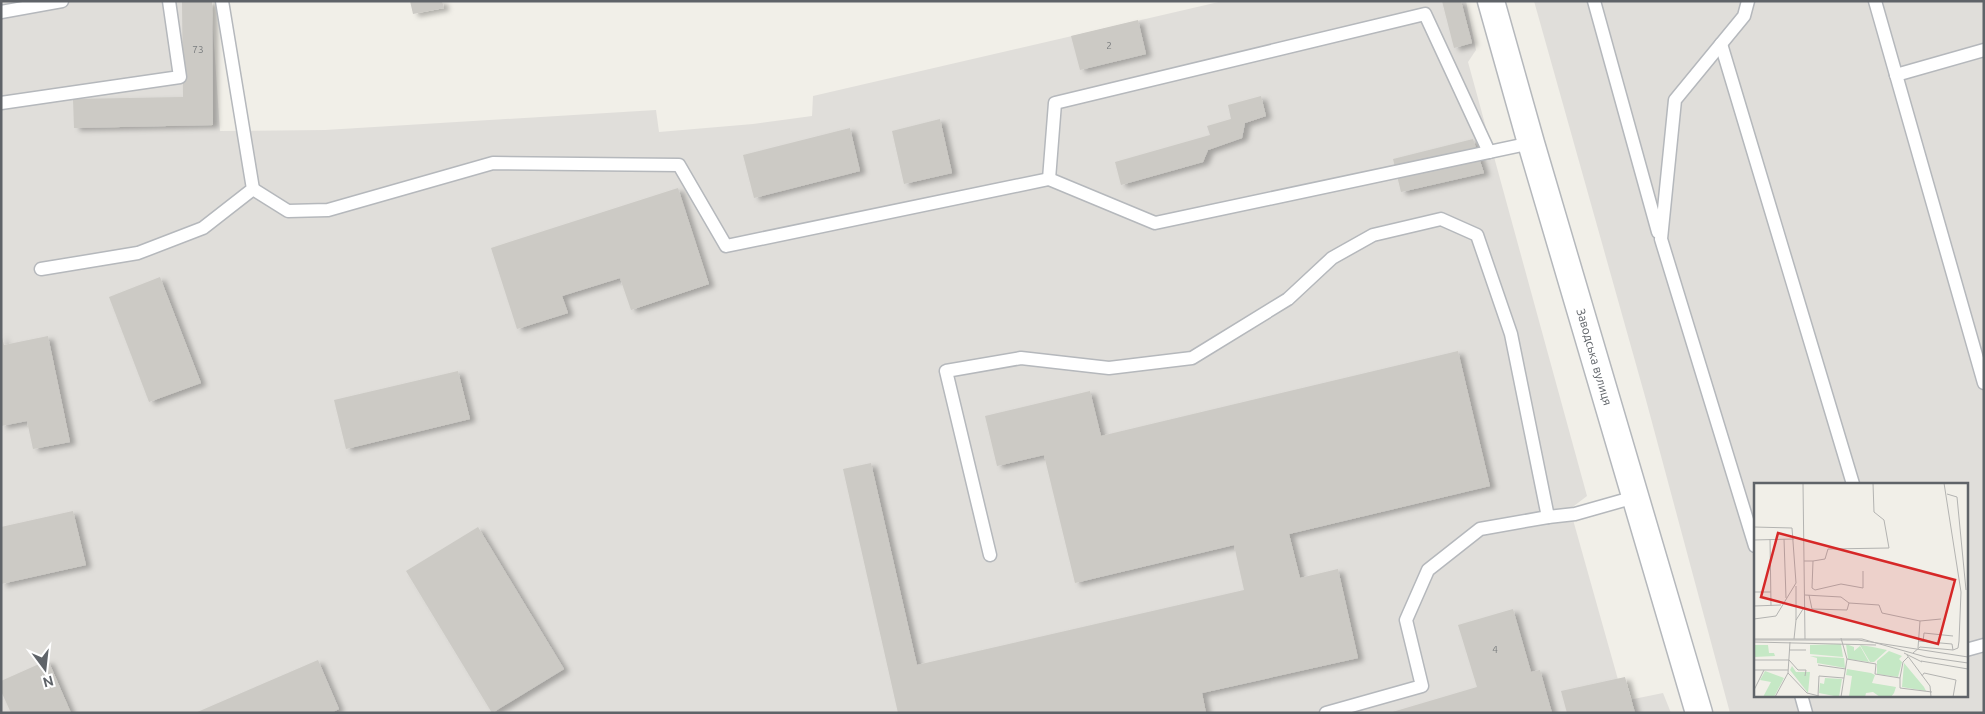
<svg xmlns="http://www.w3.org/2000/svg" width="1985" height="714" viewBox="0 0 1985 714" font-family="Ubuntu,sans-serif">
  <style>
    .industrial { fill: #e0deda; fill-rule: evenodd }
    .building { fill: #cccac5; filter: url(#shadow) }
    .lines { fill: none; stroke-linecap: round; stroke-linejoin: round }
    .service-casing { stroke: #b5b8bc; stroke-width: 15 }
    .minor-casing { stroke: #b5b8bc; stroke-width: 29 }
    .service { stroke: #fff; stroke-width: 12 }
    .minor { stroke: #fff; stroke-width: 26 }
    .labels { text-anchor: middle; stroke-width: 4.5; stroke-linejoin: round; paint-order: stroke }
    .number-label { font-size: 10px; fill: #7a7d7f }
    .street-label { font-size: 12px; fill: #5f6368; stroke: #fff }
    .inset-road { fill: none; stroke: #b3b3b1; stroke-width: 1 }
    .view { fill: #d62828; fill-opacity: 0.15; stroke: #d62828; stroke-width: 2.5 }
    .inset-edge { fill: none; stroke: #5f6368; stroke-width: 2.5 }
  </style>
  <defs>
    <filter id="shadow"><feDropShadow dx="5.5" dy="3" stdDeviation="2.5" flood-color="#0004"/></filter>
  </defs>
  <rect width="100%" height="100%" fill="#f1efe8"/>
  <g class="industrial">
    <path d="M1 1H211L220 131 325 130 656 110 659 132 753 124 812 116 813 96 1223 1H1466L1476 50 1468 62 1587 496 1570 509 1624 701 1663 693 1671 713H1Z"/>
    <path d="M1534 1H1984V713H1730L1646 400ZM1755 484H1966V695H1755Z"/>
  </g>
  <g class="building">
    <path d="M182 1H212L213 125 74 128 73 99 183 97Z"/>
    <path d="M410 1H442L444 8 413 14Z"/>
    <path d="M1442 1H1461L1472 43 1454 48Z"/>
    <path d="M1138 20 1146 54 1080 70 1071 36Z"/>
    <path d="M1261 96 1266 116 1245 123 1242 138 1208 150 1203 162 1121 185 1115 162 1210 135 1207 126 1231 119 1228 105Z"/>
    <path d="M940 119 952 173 904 184 892 131Z"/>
    <path d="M850 128 860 171 754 198 743 155Z"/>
    <path d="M1473 139 1484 173 1401 192 1393 159Z"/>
    <path d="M678 188 709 284 631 310 620 278 562 296 568 313 517 329 491 248Z"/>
    <path d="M160 277 201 383 149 402 109 297Z"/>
    <path d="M1 333 4 345 48 336 70 442 33 449 27 421 1 426Z"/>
    <path d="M1458 351 1490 486 1289 534 1300 578 1338 569 1358 658 1202 693 1206 713H898L843 469 871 463 917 665 1244 590 1234 545 1075 583 1044 455 997 466 985 416 1090 391 1101 436Z"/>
    <path d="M458 371 470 419 346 449 334 400Z"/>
    <path d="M73 511 86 565 1 584V527Z"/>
    <path d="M478 527 564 669 492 713 406 571Z"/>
    <path d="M1513 609 1531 672 1540 670 1552 713H1389L1477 687 1458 625Z"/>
    <path d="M48 660 71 713H11L1 691V681Z"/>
    <path d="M318 660 339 709 331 713H195Z"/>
    <path d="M1625 677 1635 713H1567L1561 691Z"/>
  </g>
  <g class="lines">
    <g class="service-casing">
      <g id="service">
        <path d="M1594 1 1658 232"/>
        <path d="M1748 1 1744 16 1675 100 1661 239 1755 546"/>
        <path d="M1875 1 1984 383"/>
        <path d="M1 12 62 1"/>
        <path d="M1721 44 1853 484"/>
        <path d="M1896 75 1984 50"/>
        <path d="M1 103 180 77 169 1"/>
        <path d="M1049 179 1055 103 1425 14 1489 152"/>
        <path d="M253 189 288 211 328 210 493 163 679 165 726 246 1049 179 1155 223 1531 143"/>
        <path d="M41 269 138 253 203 228 253 189 222 1"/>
        <path d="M990 555 946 371 1021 358 1109 368 1192 358 1288 299 1332 258 1373 235 1441 219 1477 235 1511 334 1548 517 1575 514 1635 497"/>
        <path d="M1966 650 1984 645"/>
        <path d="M1801 695 1806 713"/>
        <path d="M1326 713 1422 686 1406 620 1428 570 1480 529 1548 517"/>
      </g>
    </g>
    <g class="minor-casing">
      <path id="minor" d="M1491 1 1531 143 1699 713"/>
    </g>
    <use href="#service" class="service"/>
    <use href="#minor" class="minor"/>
  </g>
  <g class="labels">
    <g class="number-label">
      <text x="1109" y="49">2</text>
      <text x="198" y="53">73</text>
      <text x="1495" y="653">4</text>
    </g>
    <g class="street-label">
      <text transform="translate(1594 357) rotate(74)" y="4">Заводська вулиця</text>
    </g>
  </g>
  <g transform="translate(1754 483)">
    <rect width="214" height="214" fill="#f1efe8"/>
    <path d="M87 161 89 174 56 171V162ZM92 161 100 164V168L106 163 115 179 94 176ZM0 162H14L15 170H20L21 173 0 174ZM106 162 119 164 133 167 120 179H116ZM135 168 148 173 145 176 148 179 144 194 123 191V178ZM56 173 90 175 91 185 63 180V175ZM150 180 170 204 172 208 148 204ZM38 183 42 189H56L54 210 36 187ZM93 186 117 190 121 192 118 200 142 204 140 210 137 214H126L119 209 112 210 111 214H95L98 193 92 192ZM11 188 30 195 20 214H9L17 199 6 197ZM71 195 88 196 85 214 65 210 66 200 70 201Z" fill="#c5e8c5"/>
    <path class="inset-road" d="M49 0 51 156M193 11 203 14 212 107M0 44 38 45 42 100 22 133 0 136M16 56 17 123M30 56 32 115M0 57 40 56M50 78H59L58 105 61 107 87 101 109 105V88M59 78 71 76 74 66 135 65 130 37 120 29 119 0M42 103V137M0 109H17M51 112 87 114 95 120 125 122 128 130 166 138M55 112 58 126 93 127 95 120M0 123 27 122M87 155 93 176 87 214M0 156H108L172 174 214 180M40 156 42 137 51 123M0 157H104L214 174M164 158 198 161 199 167M0 159 122 162M169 159 170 150 199 153M164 165 166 138 187 136M35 167H52M150 170 168 179M159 170 166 164 199 167 204 165 205 158 207 109 190 0M153 172 176 203 177 214M93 176 122 181 121 191 146 195V205L178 209M0 177H35M35 177 44 187H52L51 193M167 178 214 186M64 182 92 186M0 187H34M34 190 53 210 65 213M168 193 170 190 202 197 199 214M146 195 149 179 154 174M0 207 10 187M64 213 65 193 90 195M21 214 34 190 36 159"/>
    <path class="view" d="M24 50 201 97 184 161 7 114Z"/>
    <rect width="214" height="214" class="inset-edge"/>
  </g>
  <rect width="1985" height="714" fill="none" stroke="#5f6368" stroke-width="5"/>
  <g transform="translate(45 669) rotate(165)" stroke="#ffffff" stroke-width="4" paint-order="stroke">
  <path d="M0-4L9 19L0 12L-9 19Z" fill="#5f6368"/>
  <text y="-8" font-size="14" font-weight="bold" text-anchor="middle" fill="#5f6368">N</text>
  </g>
</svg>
